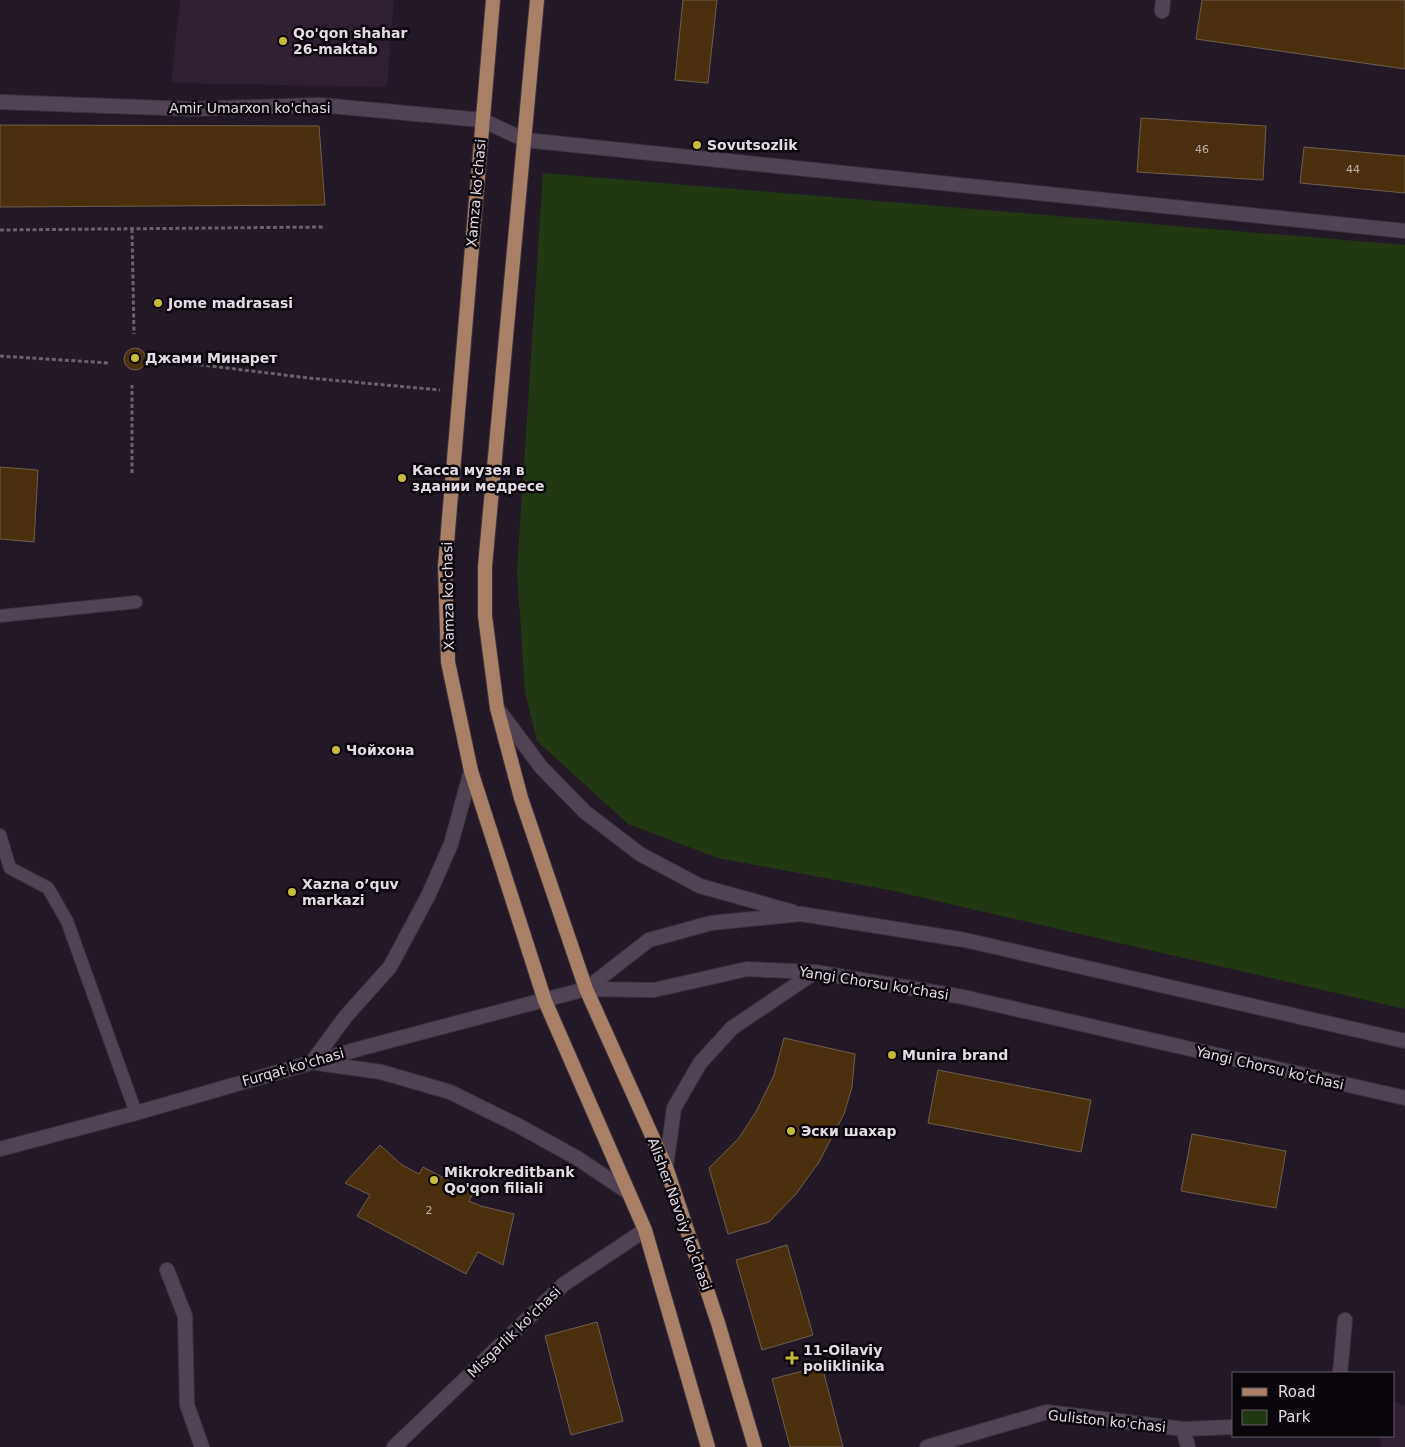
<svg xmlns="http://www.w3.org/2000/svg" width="1405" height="1447" viewBox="0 0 1405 1447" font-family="'DejaVu Sans',sans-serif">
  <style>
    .built { fill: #2f1f33 }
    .green { fill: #213812 }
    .building { fill: #4a300c; stroke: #6d5f4f }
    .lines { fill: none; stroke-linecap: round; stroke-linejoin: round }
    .service-casing { stroke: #3b333e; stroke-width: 14 }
    .minor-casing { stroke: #3b333e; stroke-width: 16 }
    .secondary-casing { stroke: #3b333e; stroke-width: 16 }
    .primary-casing { stroke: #3b333e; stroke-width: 16 }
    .path { stroke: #6a616d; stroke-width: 3; stroke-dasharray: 4 2.5; stroke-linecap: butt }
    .service { stroke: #504454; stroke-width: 12 }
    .minor { stroke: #504454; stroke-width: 14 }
    .secondary { stroke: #504454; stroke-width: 14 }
    .primary { stroke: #a98066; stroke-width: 14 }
    .poi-dot { fill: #c9bb3a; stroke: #09050b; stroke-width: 2 }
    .labels { text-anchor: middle; stroke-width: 5; stroke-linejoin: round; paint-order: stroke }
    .number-label { font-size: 11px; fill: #bcb0ae }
    .poi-label { font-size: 14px; font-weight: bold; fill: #e2dbe4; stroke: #09050b; text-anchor: start }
    .street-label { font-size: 14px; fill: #e2dbe4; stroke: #09050b }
  </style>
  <rect width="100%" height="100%" fill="#231826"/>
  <g class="built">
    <path d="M180 0H394L387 87 171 83Z"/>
    <path d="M1394 1402 1405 1405V1447H1380L1382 1436H1394Z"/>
  </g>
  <path class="green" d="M543 173 1405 245V1009L894 891 718 858 628 824 537 741 525 692 517 571Z"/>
  <g class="building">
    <path d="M683 0H717L708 83 675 80Z"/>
    <path d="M1202 0H1405V69L1196 39Z"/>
    <path d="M1141 118 1266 126 1263 180 1137 172Z"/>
    <path d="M0 125 319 126 325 205 0 207Z"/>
    <path d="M1304 147 1405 156V193L1300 183Z"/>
    <circle cx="135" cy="359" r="11"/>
    <path d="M0 467 38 470 34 542 0 539Z"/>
    <path d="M784 1038 855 1054 852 1087 844 1114 819 1162 796 1194 769 1222 728 1234 709 1168 739 1138 757 1110 774 1075Z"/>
    <path d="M938 1070 1091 1100 1081 1152 928 1123Z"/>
    <path d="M1192 1134 1286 1151 1276 1208 1181 1191Z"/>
    <path d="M380 1145 402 1165 419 1174 423 1167 473 1193 469 1201 481 1206 514 1214 503 1265 478 1252 466 1274 357 1216 370 1195 345 1183Z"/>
    <path d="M787 1245 813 1335 762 1350 736 1260Z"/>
    <path d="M597 1322 623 1421 571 1435 545 1336Z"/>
    <path d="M822 1366 843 1447H790L772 1379Z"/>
  </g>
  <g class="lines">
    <g class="service-casing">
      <g id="service">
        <path d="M0 616 136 602"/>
        <path d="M0 835 10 868 48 888 67 921 136 1113"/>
      </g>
    </g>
    <g class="minor-casing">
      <g id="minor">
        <path d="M1162 11 1163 0"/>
        <path d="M0 102 192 109 320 105 482 120 525 140 1405 231"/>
        <path d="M167 1270 185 1316 187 1405 202 1447"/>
        <path d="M1340 1373 1345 1320"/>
        <path d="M1183 1429 1234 1427"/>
        <path d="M394 1447 564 1284 645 1230"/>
        <path d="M927 1447 1047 1412 1183 1429 1188 1447"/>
      </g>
    </g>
    <g class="secondary-casing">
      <g id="secondary">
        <path d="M497 708 541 767 585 812 640 854 700 886 793 912"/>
        <path d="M586 989 649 940 711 923 801 914 965 940 1405 1041"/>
        <path d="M312 1062 346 1016 390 967 429 894 451 844 471 771"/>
        <path d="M317 1063 381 1072 450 1092 519 1126 577 1158 628 1192"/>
        <path d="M0 1149 136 1113 362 1048 586 989 654 990 747 969 815 972 963 997 1405 1098"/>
        <path d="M666 1167 674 1108 700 1063 732 1028 815 972"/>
      </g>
    </g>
    <g class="primary-casing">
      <g id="primary">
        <path d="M493 0 445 566 448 662 471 771 545 1001 645 1230 708 1447"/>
        <path d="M537 0 485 566V616L497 708 521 798 586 989 666 1167 718 1323 755 1447"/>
      </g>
    </g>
    <g class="path">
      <path d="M132 229 134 334"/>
      <path d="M0 230 323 227"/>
      <path d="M0 356 109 363"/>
      <path d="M161 360 309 378 440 390"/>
      <path d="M132 473V385"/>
    </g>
    <use href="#service" class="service"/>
    <use href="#minor" class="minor"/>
    <use href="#secondary" class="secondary"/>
    <use href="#primary" class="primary"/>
  </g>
  <g class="poi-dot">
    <circle cx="283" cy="41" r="5"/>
    <circle cx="697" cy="145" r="5"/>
    <circle cx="158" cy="303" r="5"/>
    <circle cx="135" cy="358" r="5"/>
    <circle cx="402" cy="478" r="5"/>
    <circle cx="336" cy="750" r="5"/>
    <circle cx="292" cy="892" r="5"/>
    <circle cx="892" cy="1055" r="5"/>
    <circle cx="791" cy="1131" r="5"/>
    <circle cx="434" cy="1180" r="5"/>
    <path d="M789.5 1350.5h5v5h5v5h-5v5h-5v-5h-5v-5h5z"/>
  </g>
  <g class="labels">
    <g class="number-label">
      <text x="1202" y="153">46</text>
      <text x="1353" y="173">44</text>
      <text x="429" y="1214">2</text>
    </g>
    <g class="poi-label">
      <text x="293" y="38">Qo'qon shahar<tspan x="293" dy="16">26-maktab</tspan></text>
      <text x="707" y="150">Sovutsozlik</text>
      <text x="168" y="308">Jome madrasasi</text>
      <text x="145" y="363">Джами Минарет</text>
      <text x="412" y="475">Касса музея в<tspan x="412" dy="16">здании медресе</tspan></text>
      <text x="346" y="755">Чойхона</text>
      <text x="302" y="889">Xazna o’quv<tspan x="302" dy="16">markazi</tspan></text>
      <text x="902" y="1060">Munira brand</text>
      <text x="801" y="1136">Эски шахар</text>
      <text x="444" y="1177">Mikrokreditbank<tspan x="444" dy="16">Qo'qon filiali</tspan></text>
      <text x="803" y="1355">11-Oilaviy<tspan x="803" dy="16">poliklinika</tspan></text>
    </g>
    <g class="street-label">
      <text x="250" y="113">Amir Umarxon ko'chasi</text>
      <text transform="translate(476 193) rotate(-85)" y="5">Xamza ko'chasi</text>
      <text transform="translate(448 596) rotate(-91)" y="5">Xamza ko'chasi</text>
      <text transform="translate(874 983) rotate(9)" y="5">Yangi Chorsu ko'chasi</text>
      <text transform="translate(293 1067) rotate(-16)" y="5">Furqat ko'chasi</text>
      <text transform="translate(1270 1068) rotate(13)" y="5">Yangi Chorsu ko'chasi</text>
      <text transform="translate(680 1214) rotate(70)" y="5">Alisher Navoiy ko'chasi</text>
      <text transform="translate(514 1332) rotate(-44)" y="5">Misgarlik ko'chasi</text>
      <text transform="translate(1107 1421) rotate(6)" y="5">Guliston ko'chasi</text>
    </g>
  </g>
  <rect x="1232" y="1372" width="162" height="65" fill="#09050b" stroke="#605b62"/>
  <rect x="1242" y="1388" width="25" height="8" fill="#a98066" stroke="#605b62"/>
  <text x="1278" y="1397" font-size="15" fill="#e2dbe4">Road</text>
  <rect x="1242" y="1410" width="25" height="15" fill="#213812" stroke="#605b62"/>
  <text x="1278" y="1422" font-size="15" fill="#e2dbe4">Park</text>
</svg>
